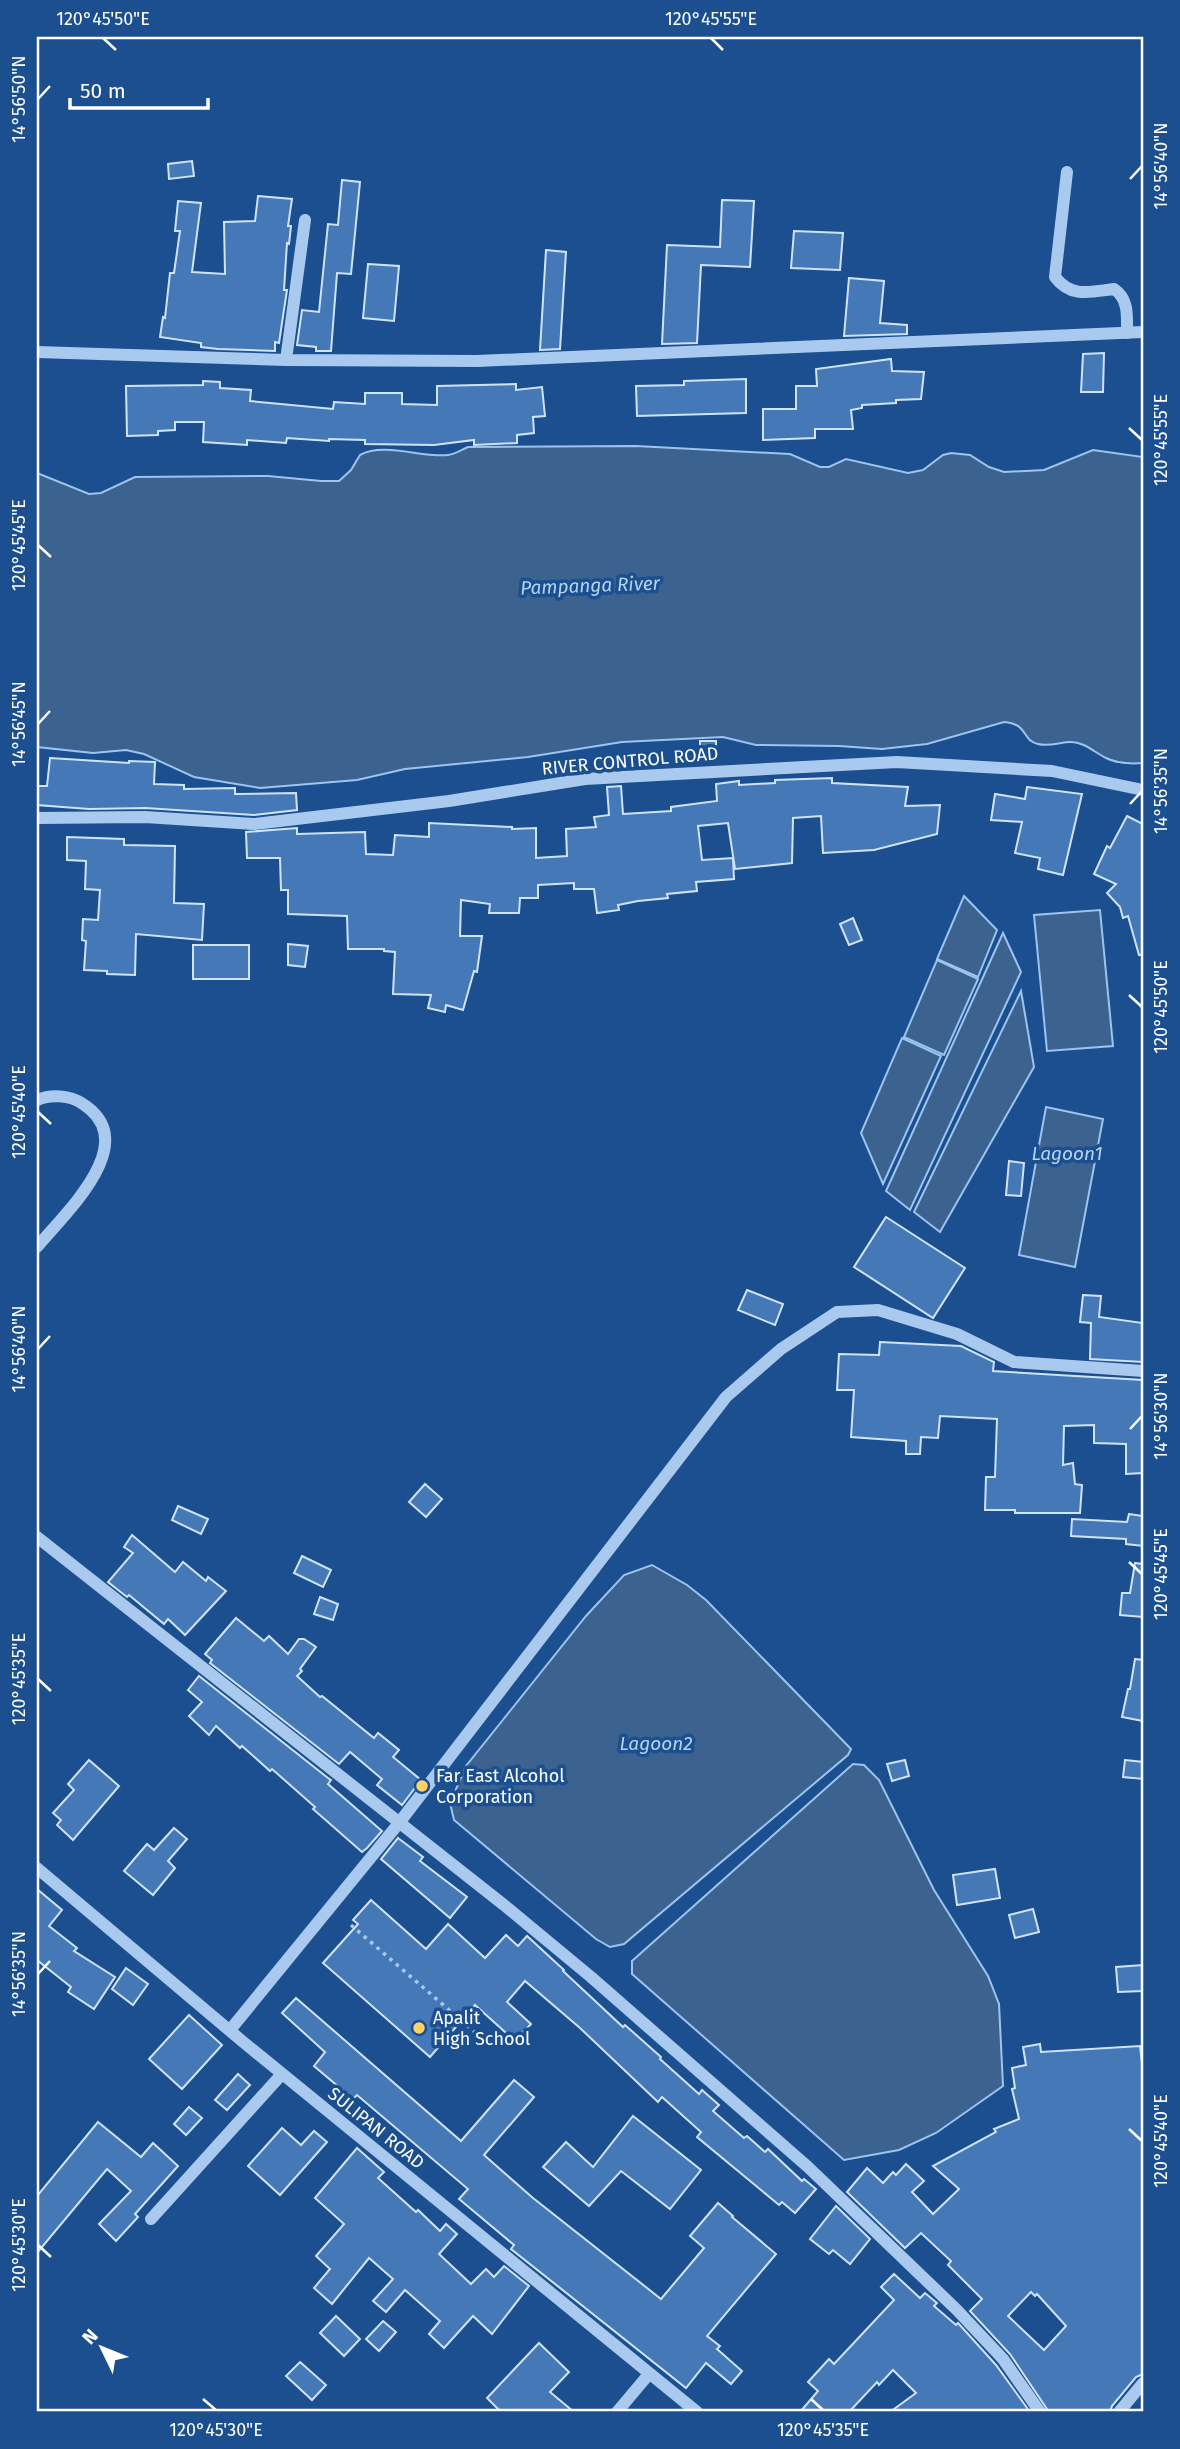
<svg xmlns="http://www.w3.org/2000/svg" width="1180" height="2449" viewBox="0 0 1180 2449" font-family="'Fira Sans',sans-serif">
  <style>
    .water { fill: #3c6290; stroke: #9cc4f0; stroke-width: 2 }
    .building { fill: #4478b7; stroke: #cfe3fa; stroke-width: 2; fill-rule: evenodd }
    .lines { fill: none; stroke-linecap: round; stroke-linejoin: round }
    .path { stroke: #a9c9ee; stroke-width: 3.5; stroke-dasharray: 3.5 5; stroke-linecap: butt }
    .minor { stroke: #a9c9ee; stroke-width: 12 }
    .ticks { fill: none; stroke: #fff; stroke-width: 2.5 }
    .poi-dot { fill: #ffd166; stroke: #1b4f8f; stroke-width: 2.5 }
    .labels { text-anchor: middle; stroke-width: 7; stroke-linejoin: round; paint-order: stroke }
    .street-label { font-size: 18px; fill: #fff; stroke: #1b4f8f }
    .poi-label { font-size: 18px; fill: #fff; stroke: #1b4f8f; text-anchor: start }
    .water-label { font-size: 19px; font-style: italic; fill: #b5d3f5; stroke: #1b4f8f }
    .neatline { fill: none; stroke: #fff; stroke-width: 2.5 }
    .ticks-label { font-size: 18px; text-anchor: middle; fill: #fff }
  </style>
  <rect width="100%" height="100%" fill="#1b4f8f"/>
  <g class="water">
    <path d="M636 446 790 454 820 467H829L846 459 908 473 923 470 943 455 951 453 970 455 989 467 1004 472 1044 470 1093 450 1143 457V763C1131 764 1116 763 1106 758 1094 752 1084 742 1071 742 1060 742 1050 747 1038 744 1021 740 1029 724 1004 722L927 744 882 749 839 746 756 745 723 737 622 742 528 757 405 769 357 780 260 788 194 777 144 754 126 750 93 753 37 747V473L89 494 101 493 135 477 268 476 321 481H339L351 470 360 455C384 442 422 458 448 455 456 454 461 450 468 447Z"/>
    <path d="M964 896 997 930 978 977 937 959Z"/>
    <path d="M1100 910 1113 1046 1047 1051 1034 915Z"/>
    <path d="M1003 933 1021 972 910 1210 886 1191Z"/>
    <path d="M937 960 978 979 944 1055 904 1037Z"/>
    <path d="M1021 991 1034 1067 940 1232 914 1212Z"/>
    <path d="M902 1038 941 1056 883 1184 861 1133Z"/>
    <path d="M1046 1107 1103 1119 1075 1267 1019 1255Z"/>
    <path d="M652 1565 687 1585 706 1600 851 1749 848 1755 624 1944 610 1947 596 1939 454 1820 450 1803 466 1766 586 1616 624 1575Z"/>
    <path d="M853 1764 864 1765 879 1780 934 1890 988 1976 999 2004 1003 2086 936 2133 899 2150 844 2160 632 1974V1961Z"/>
  </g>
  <g class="building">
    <path d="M192 161 194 176 169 179 168 164Z"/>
    <path d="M342 180 360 182 351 274 337 273 331 351H316V347L297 345 302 310 319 312 328 224 338 225Z"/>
    <path d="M258 196 292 199 288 226H291L289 244 287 243 284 290H287L279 343 275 342V351L218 349 201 347V343L160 337 163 317 165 318 170 273H174L180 231H175L178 201 201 203 192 272 225 274 224 222 255 221Z"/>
    <path d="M722 200 754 201 750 267 701 265 697 343 662 344 667 245 720 247Z"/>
    <path d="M794 231 843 233 840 270 791 268Z"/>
    <path d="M546 250 566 252 560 349 540 350Z"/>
    <path d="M368 264 399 266 394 321 363 318Z"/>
    <path d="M849 278 884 281 880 323 907 325V334L844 336Z"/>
    <path d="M1104 353 1103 392H1081L1083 354Z"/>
    <path d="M891 359 892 371 924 372 921 399 896 400V403L862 405V408L851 410 853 429H815V438L763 440V409H796V386H817L816 369Z"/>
    <path d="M746 379V413L637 416 636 386 684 385V381Z"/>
    <path d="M203 381 220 382V388L251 390 250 401 333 409 334 402 365 404V393H402V404L437 405V386L516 384V390L542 387 545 416 533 417 534 433 517 435V443L474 445V440L434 445 365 444V440L329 439V441L287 438 286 443 247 440V445L203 442 204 422H175V430L158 431V435L127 436 126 386 203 385Z"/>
    <rect x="700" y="741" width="16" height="15"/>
    <path d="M50 758 129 763V761L155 762 154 784 184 785V789L235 788V794L296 793 297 810 254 815 145 808 89 809 37 805V786H47Z"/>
    <path d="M832 778V783L908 787 905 806 940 805 937 834 874 850 823 853 821 816 793 818 792 863 735 869 728 823 698 826 702 860 733 858 734 879 696 882 697 891 667 894 668 898 638 901 618 905 619 910 597 913 594 889H574V883L538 885V898H520L519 913H489L490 904 461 900 460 936H482L477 972 474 971 463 1010 446 1005 445 1012 428 1008 431 995 393 994 395 952 384 951V949H348L347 916 288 914V890H281L280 858H247L246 832 297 828V834L365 832 366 854 393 855 395 835 429 837V823L512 827V829L536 828V858L567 856 566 829 596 827 594 817 609 815 607 787 621 786 623 814 671 811V807L717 801 716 784 739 781V785L775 783V780Z"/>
    <path d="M1027 787 1082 794 1063 875 1038 869 1040 858 1015 853 1022 822 991 820 995 794 1025 799Z"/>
    <path d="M1127 816 1143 824V955H1139L1128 916 1123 918 1120 907 1107 893 1116 884 1094 874 1107 846 1110 848Z"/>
    <path d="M67 837 124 839V845L175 846 174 903 204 904 202 940 136 934 135 975 107 974V971L84 970 86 941 82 940 83 919 98 920 100 890 85 889 86 861 67 860Z"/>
    <path d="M853 918 862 940 849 945 840 924Z"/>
    <path d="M288 944 308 946 305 967 288 965Z"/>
    <rect x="193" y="945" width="56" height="34"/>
    <path d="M1009 1161 1024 1163 1021 1196 1006 1195Z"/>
    <path d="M886 1217 965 1268 933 1318 854 1267Z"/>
    <path d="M747 1290 783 1304 775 1325 738 1310Z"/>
    <path d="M1083 1295 1101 1296 1099 1317 1143 1323V1362L1090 1359 1091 1323 1080 1322Z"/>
    <path d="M880 1342 961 1346 994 1362 993 1371 1143 1380V1473L1126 1474V1444L1094 1443V1425L1064 1426 1063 1465 1073 1463 1075 1484 1082 1485 1080 1513H1015V1510H985L986 1477H995L997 1419 940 1416 938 1438 921 1437 920 1454H906V1441L851 1437 854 1390H837L839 1354 879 1355Z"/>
    <path d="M425 1484 442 1499 426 1517 409 1502Z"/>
    <path d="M178 1506 208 1519 201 1534 172 1520Z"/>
    <path d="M1129 1514 1143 1516V1546L1126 1544V1539L1071 1536 1072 1519 1127 1522Z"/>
    <path d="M132 1535 175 1572 183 1562 206 1581 208 1577 226 1591 185 1635 168 1619 164 1624 129 1595 127 1597 108 1582 133 1553 124 1547Z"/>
    <path d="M302 1556 331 1570 323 1587 294 1573Z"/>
    <path d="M1135 1563 1143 1564V1617L1120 1615 1122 1593H1130Z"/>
    <path d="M320 1597 338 1604 333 1620 314 1614Z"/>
    <path d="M236 1618 264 1641 269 1636 288 1654 299 1639H304L316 1647 300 1669 302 1671 297 1676 320 1697 322 1696 374 1738 378 1733 399 1750 393 1757 421 1780 402 1805 377 1785 382 1779 350 1752 339 1764 210 1663 212 1660 205 1654Z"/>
    <path d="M1135 1659 1143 1660V1721L1122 1717 1128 1689H1130Z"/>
    <path d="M199 1676 328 1778 331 1780 328 1784 382 1831 367 1848 362 1852 313 1809 315 1807 272 1769 270 1771 242 1746 240 1748 216 1726 209 1735 189 1716 202 1702 188 1690Z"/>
    <path d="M89 1760 119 1786 73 1840 57 1825 61 1820 53 1813 74 1790 68 1784Z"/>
    <path d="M905 1760 909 1776 892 1781 887 1764Z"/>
    <path d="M1125 1760 1143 1762V1779L1123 1777Z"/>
    <path d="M174 1828 187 1839 168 1861 175 1868 153 1895 124 1871 147 1844 154 1850Z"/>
    <path d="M398 1838 423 1857 420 1861 467 1897 450 1918 381 1859Z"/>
    <path d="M995 1869 1000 1898 957 1905 953 1875Z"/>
    <path d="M37 1889 62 1910 49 1926 77 1948 74 1951 115 1977 94 2009 68 1992 71 1987 37 1960Z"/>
    <path d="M371 1900 426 1949 448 1924 485 1958 506 1935 518 1946 527 1936 564 1970 563 1971 623 2027 625 2025 661 2057 660 2059 699 2094 702 2090 719 2105 713 2111 744 2138 747 2136 765 2152 768 2149 802 2181 804 2179 816 2189 795 2213 782 2202 779 2205 697 2137 701 2132 662 2097 658 2102 580 2028 525 1981 507 2002 531 2024 515 2041 475 2005 430 2057 323 1963 358 1924 353 1920Z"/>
    <path d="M1033 1909 1039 1932 1015 1938 1009 1915Z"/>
    <path d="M1143 1965V1991L1118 1992 1116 1967Z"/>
    <path d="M126 1968 148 1984 133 2005 112 1989Z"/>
    <path d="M296 1998 461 2141 514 2080 534 2097 484 2155 533 2198 661 2299 704 2248 690 2236 718 2203 733 2216 732 2217 776 2254 707 2336 720 2346 717 2349 742 2371 731 2384 706 2363 686 2388 511 2249 514 2245 459 2199 468 2189 357 2095 353 2099 314 2066 325 2052 282 2013Z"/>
    <path d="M189 2015 222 2045 182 2089 149 2059Z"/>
    <path d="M1040 2044 1041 2052 1140 2046 1143 2072V2374L1136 2377 1112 2406 1110 2412H1049L1010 2354 970 2311 982 2299 948 2265 951 2261 921 2233 905 2248 847 2192 867 2168 883 2183 893 2172 896 2175 906 2164 924 2181 912 2192 933 2214 959 2189 933 2166 996 2132 994 2129 1019 2119 1012 2089 1015 2088 1012 2068 1026 2065 1023 2047ZM1031 2292 1035 2296 1037 2294 1066 2326 1044 2350 1008 2316Z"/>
    <path d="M238 2074 250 2085 227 2110 215 2100Z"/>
    <path d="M189 2107 202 2118 186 2135 174 2124Z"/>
    <path d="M633 2116 701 2170 670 2209 621 2171 589 2206 543 2167 566 2142 593 2167Z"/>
    <path d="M98 2122 141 2157 153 2143 178 2166 135 2214 138 2217 116 2241 99 2224 131 2191 107 2169 37 2253V2196Z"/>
    <path d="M282 2128 301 2145 314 2131 327 2142 280 2195 248 2166Z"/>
    <path d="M357 2148 384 2172 378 2178 416 2212 418 2210 440 2231 446 2224 457 2234 439 2254 471 2284 486 2269 494 2277 504 2266 529 2286 492 2334 473 2316 444 2348 429 2334 440 2321 405 2290 386 2312 373 2301 393 2279 369 2258 332 2304 314 2288 330 2269 316 2256 344 2224 315 2198Z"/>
    <path d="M836 2206 870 2239 850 2264 833 2250 829 2254 810 2239Z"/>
    <path d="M894 2274 920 2298 925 2293 937 2303 934 2306 956 2325 958 2323 996 2365 1030 2412H890L916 2393 893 2370 879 2385 877 2382 849 2412H800L818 2391 808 2382 829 2359 834 2364 894 2300 881 2287Z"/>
    <path d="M336 2316 360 2339 344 2356 320 2333Z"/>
    <path d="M383 2321 396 2332 379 2351 366 2339Z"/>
    <path d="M539 2343 569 2372 550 2392 574 2412H501L487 2398Z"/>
    <path d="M300 2362 326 2385 312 2400 286 2376Z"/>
  </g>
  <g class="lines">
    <path class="path" d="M351 1925 485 2041"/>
    <g class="minor">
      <path d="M1067 172 1055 277C1071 298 1090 292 1114 289 1129 299 1127 316 1127 333"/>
      <path d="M37 352 286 360 477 361 1143 332"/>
      <path d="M286 360 305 220"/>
      <path d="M37 818 145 817 254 824 449 801 585 779 897 762 1052 771 1143 790"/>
      <path d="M37 1100C51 1094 70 1095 83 1104 143 1143 65 1213 37 1247"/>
      <path d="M37 1537 504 1905 591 1977 808 2167 957 2310 1003 2359 1040 2412"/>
      <path d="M37 1868 242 2041 697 2412"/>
      <path d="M230 2030 399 1823 726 1397 781 1349 837 1312 878 1310 957 1334 1014 1362 1143 1371"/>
      <path d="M151 2219 282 2074"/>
      <path d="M617 2412 649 2374"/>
      <path d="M1119 2412 1143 2383"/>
    </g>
  </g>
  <path class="ticks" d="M103 38 116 50M711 38 723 50M38 99 50 86M1130 179 1142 166M1129 428 1142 440M38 545 51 557M38 724 50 711M1130 804 1142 791M1129 995 1142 1007M38 1112 51 1124M38 1349 50 1336M1130 1429 1142 1416M1129 1562 1142 1574M38 1679 51 1691M38 1974 50 1961M1129 2129 1142 2141M38 2245 51 2257M203 2399 216 2410M811 2399 823 2410"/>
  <g class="poi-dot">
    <circle cx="422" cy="1786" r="7"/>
    <circle cx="419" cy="2028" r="7"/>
  </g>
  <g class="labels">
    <g class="street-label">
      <text transform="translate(630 761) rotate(-5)" y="6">RIVER CONTROL ROAD</text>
      <text transform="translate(376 2128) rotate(39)" y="6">SULIPAN ROAD</text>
    </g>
    <g class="poi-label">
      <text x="436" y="1782">Far East Alcohol<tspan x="436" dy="21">Corporation</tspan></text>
      <text x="433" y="2024">Apalit<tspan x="433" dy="21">High School</tspan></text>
    </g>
    <g class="water-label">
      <text transform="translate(590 585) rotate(-2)" y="7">Pampanga River</text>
      <text x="1067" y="1160">Lagoon1</text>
      <text x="656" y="1750">Lagoon2</text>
    </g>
  </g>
  <rect width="1180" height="2449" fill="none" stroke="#1b4f8f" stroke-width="77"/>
  <g transform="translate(102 2348) rotate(313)" stroke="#1b4f8f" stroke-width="5" paint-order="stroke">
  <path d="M0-5L12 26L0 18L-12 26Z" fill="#ffffff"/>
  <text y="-10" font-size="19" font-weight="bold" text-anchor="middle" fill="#ffffff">N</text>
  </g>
  <path d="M70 98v10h138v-10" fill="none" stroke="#ffffff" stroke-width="3.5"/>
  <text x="80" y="98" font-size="21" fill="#ffffff" stroke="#1b4f8f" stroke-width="5" paint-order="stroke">50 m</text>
  <rect x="38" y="38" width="1104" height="2372" class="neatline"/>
  <g class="ticks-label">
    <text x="103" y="25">120°45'50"E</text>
    <text x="711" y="25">120°45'55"E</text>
    <text transform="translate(19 99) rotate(-90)" y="6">14°56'50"N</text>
    <text transform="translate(1161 166) rotate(-90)" y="6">14°56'40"N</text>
    <text transform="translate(1161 440) rotate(-90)" y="6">120°45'55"E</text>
    <text transform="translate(19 545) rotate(-90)" y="6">120°45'45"E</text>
    <text transform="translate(19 724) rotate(-90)" y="6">14°56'45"N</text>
    <text transform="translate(1161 791) rotate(-90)" y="6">14°56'35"N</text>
    <text transform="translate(1161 1007) rotate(-90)" y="6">120°45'50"E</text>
    <text transform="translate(19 1112) rotate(-90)" y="6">120°45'40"E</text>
    <text transform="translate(19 1349) rotate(-90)" y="6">14°56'40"N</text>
    <text transform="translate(1161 1416) rotate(-90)" y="6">14°56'30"N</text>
    <text transform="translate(1161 1574) rotate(-90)" y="6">120°45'45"E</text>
    <text transform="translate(19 1679) rotate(-90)" y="6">120°45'35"E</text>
    <text transform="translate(19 1974) rotate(-90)" y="6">14°56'35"N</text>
    <text transform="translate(1161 2141) rotate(-90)" y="6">120°45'40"E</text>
    <text transform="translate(19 2245) rotate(-90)" y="6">120°45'30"E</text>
    <text x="216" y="2436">120°45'30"E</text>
    <text x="823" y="2436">120°45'35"E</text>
  </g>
</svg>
